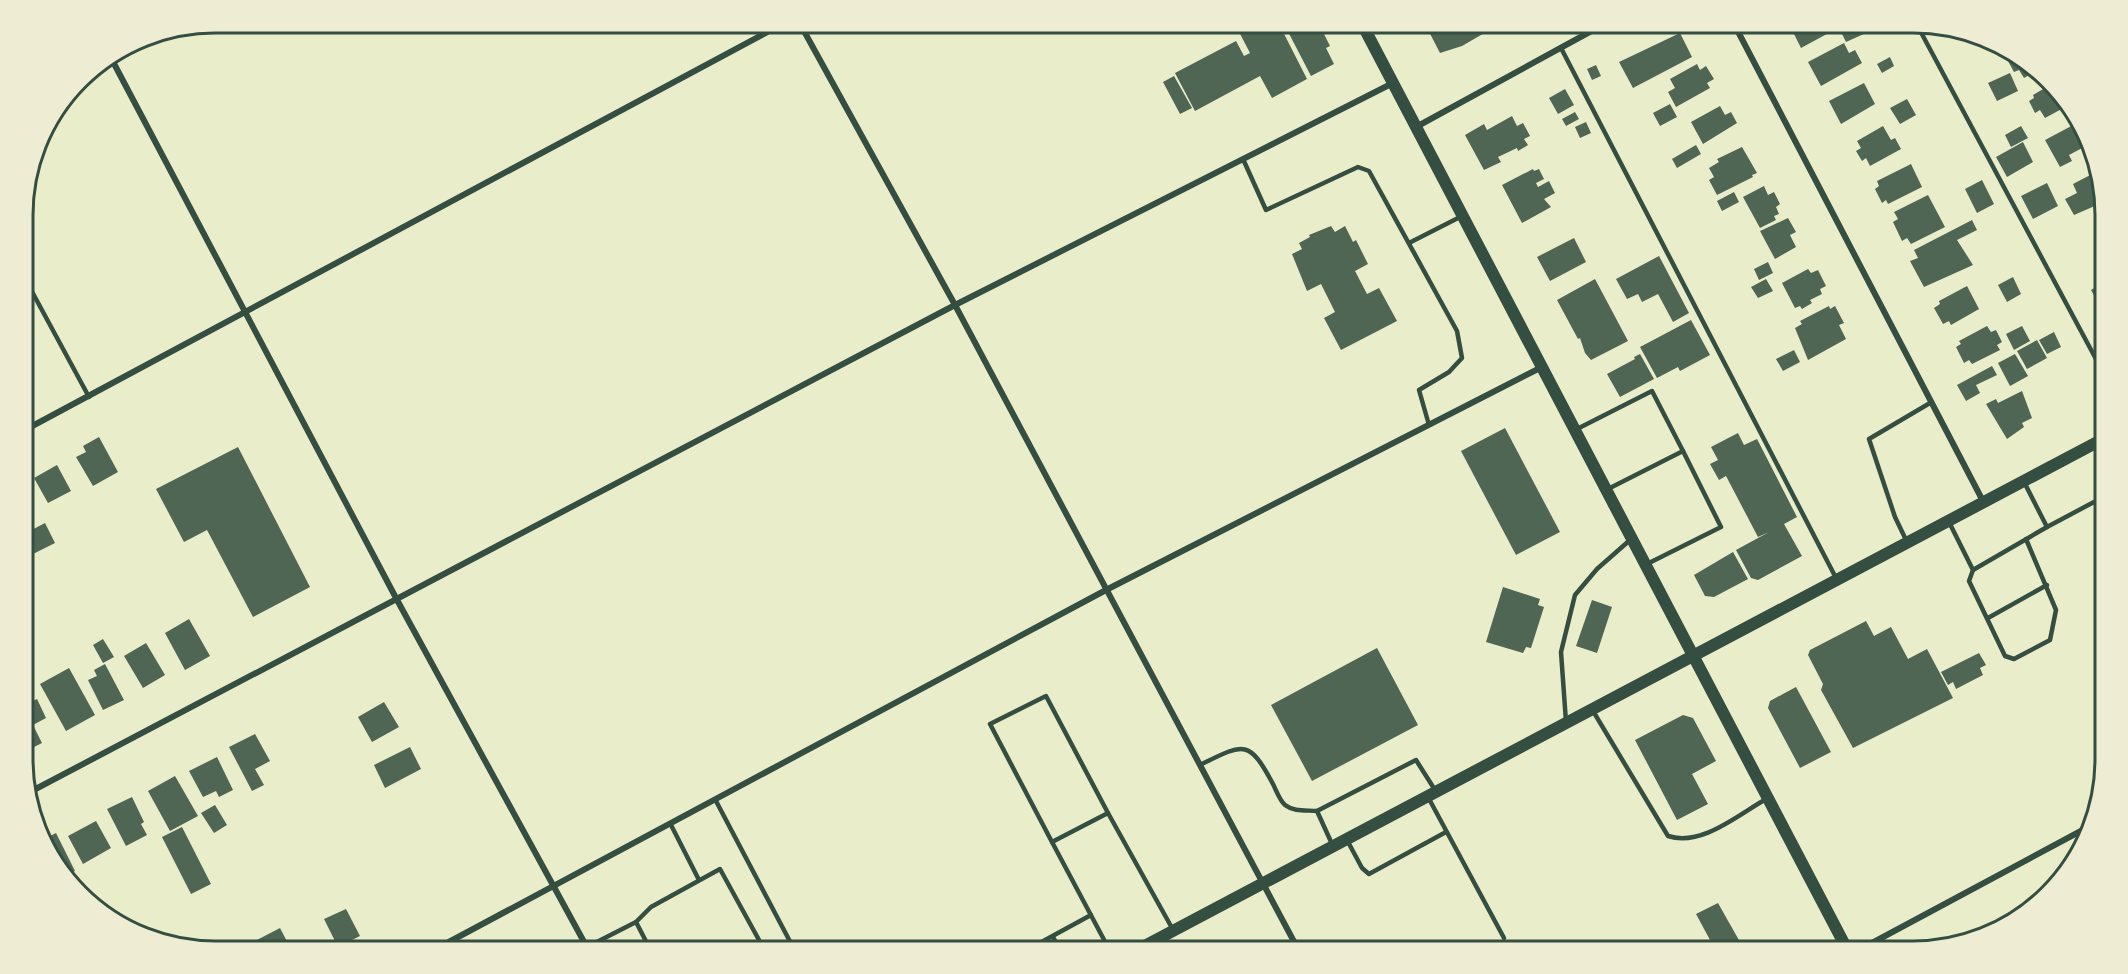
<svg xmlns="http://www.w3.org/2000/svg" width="2128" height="974" viewBox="0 0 2128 974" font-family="'Nunito Sans',sans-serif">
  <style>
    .building { fill: #4f6655 }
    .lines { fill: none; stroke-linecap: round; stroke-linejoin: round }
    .service { stroke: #344e41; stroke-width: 4.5 }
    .minor { stroke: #344e41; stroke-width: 6 }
    .secondary { stroke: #344e41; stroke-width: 12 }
    .rim { fill: none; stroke: #344e41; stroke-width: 3 }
  </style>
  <rect width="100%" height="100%" fill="#e9edc9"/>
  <g class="building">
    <path d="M1247 22H1278L1307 79 1272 98 1260 76 1195 111 1175 73 1236 41 1244 56 1250 53 1237 28Z"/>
    <path d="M1283 22H1318L1330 46 1326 48 1334 64 1311 76Z"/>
    <path d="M1424 22H1490L1493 28 1462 46 1440 53Z"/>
    <path d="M1833 22 1836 29 1801 48 1789 24Z"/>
    <path d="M1861 22 1866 33 1846 42 1841 32Z"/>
    <path d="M1680 33 1692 57 1633 88 1619 62Z"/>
    <path d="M1844 43 1849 53 1855 50 1862 63 1821 86 1808 62Z"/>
    <path d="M1890 57 1894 66 1882 73 1877 64Z"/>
    <path d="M2014 58 2033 73 2024 78 2019 70 2014 72 2008 61Z"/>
    <path d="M1697 64 1700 70 1706 66 1714 79 1707 83 1710 88 1676 107 1668 92 1675 88 1670 79Z"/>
    <path d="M1596 65 1601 76 1592 80 1587 69Z"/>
    <path d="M2010 73 2018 91 1997 101 1988 83Z"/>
    <path d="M1174 76 1192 108 1180 114 1163 82Z"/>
    <path d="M1864 83 1875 104 1841 124 1829 101Z"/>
    <path d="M2050 85 2066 98 2069 105 2045 118 2040 110 2035 113 2029 101 2034 98 2033 95Z"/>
    <path d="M1565 89 1574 105 1558 114 1549 98Z"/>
    <path d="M1907 99 1916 115 1900 124 1890 108Z"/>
    <path d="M1670 104 1677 117 1660 126 1653 113Z"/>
    <path d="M1720 106 1725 115 1731 112 1737 123 1703 144 1691 122Z"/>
    <path d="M1575 112 1579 119 1566 126 1562 119Z"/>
    <path d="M1512 116 1517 126 1523 123 1530 136 1524 139 1528 145 1518 151 1517 148 1498 157 1501 162 1484 170 1465 135 1484 124 1487 130Z"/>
    <path d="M1586 122 1591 133 1580 138 1575 127Z"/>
    <path d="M2077 123 2086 146 2069 155 2072 161 2060 167 2045 140Z"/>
    <path d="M1883 126 1891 140 1895 138 1901 149 1870 166 1866 158 1862 161 1856 151 1861 148 1857 141Z"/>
    <path d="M2021 126 2028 138 2011 147 2005 135Z"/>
    <path d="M2023 142 2033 162 2007 177 1996 157Z"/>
    <path d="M1696 145 1701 154 1677 168 1672 159Z"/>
    <path d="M1742 147 1757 173 1752 175 1753 177 1717 195 1709 180 1714 177 1709 168 1719 162 1717 159Z"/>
    <path d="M1911 164 1922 187 1888 204 1886 200 1882 203 1875 189 1879 186 1877 181Z"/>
    <path d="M1533 169 1534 171 1539 169 1544 179 1536 183 1538 187 1549 181 1555 193 1544 199 1551 207 1522 223 1502 185Z"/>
    <path d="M2096 172 2104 190V202L2074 215 2065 199 2077 193 2073 184Z"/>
    <path d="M1982 180 1994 204 1977 213 1965 189Z"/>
    <path d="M2047 183 2058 206 2033 219 2021 196Z"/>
    <path d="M1764 186 1768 195 1774 192 1780 204 1776 207 1779 214 1774 216 1776 220 1760 228 1743 197Z"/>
    <path d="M1734 192 1739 202 1722 211 1717 201Z"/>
    <path d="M1928 195 1945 227 1911 244 1907 238 1902 241 1893 222 1898 219 1894 212Z"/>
    <path d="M2104 216V233L2097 219Z"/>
    <path d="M1788 218 1796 232 1790 235 1796 247 1775 259 1760 231Z"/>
    <path d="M1972 220 1977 230 1957 240 1973 265 1924 287 1910 261 1918 258 1914 250Z"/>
    <path d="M1331 226 1335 232 1345 226 1353 242 1356 240 1368 264 1355 271 1367 294 1379 288 1397 321 1341 350 1324 318 1335 312 1321 284 1307 291 1292 254 1302 249 1299 243 1310 237 1309 235Z"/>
    <path d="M1574 238 1586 262 1550 281 1537 257Z"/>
    <path d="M1659 256 1689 313 1673 322 1658 294 1642 302 1638 294 1627 299 1616 279Z"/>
    <path d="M1768 262 1773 273 1759 280 1754 269Z"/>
    <path d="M1808 269 1811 273 1818 270 1826 286 1820 289 1822 294 1810 300 1812 303 1802 309 1800 306 1795 308 1782 283Z"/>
    <path d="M2013 277 2021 294 2007 302 1998 285Z"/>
    <path d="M1595 279 1628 341 1591 360 1585 353 1580 338 1578 339 1557 300Z"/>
    <path d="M1766 279 1773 291 1758 298 1751 287Z"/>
    <path d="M2104 282V302L2099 305 2091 290Z"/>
    <path d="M1967 286 1979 309 1951 325 1949 321 1943 324 1934 308 1940 304 1939 301Z"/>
    <path d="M1829 306 1830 309 1835 306 1844 323 1839 325 1846 339 1808 360 1795 328 1802 324 1800 321Z"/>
    <path d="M1691 320 1710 355 1680 371 1678 367 1657 378 1640 347Z"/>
    <path d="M1987 326 1991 332 1996 330 2002 342 1997 345 2000 350 1972 364 1969 360 1964 363 1956 347 1961 344 1959 341Z"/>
    <path d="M2022 326 2030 341 2014 350 2006 334Z"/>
    <path d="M2054 332 2061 347 2047 354 2039 340Z"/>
    <path d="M2037 340 2047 358 2027 369 2017 351Z"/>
    <path d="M1794 350 1800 362 1783 371 1776 359Z"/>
    <path d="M1640 354 1654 379 1620 397 1607 374 1635 359 1634 357Z"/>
    <path d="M2015 354 2028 376 2010 386 1998 363Z"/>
    <path d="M1992 366 1997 375 1976 385 1980 393 1966 401 1957 385Z"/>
    <path d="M2022 391 2032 418 2022 423 2024 427 2007 439 1986 404 1996 399 1998 403Z"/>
    <path d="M1505 428 1560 532 1516 555 1461 451Z"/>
    <path d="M1738 433 1744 445 1757 439 1797 517 1784 524 1802 556 1758 580 1751 578 1736 550 1769 532 1758 537 1726 476 1719 480 1710 464 1718 460 1711 447Z"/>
    <path d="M99 437 118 472 93 486 76 457 86 452 83 446Z"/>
    <path d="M238 447 310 587 253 617 207 530 184 542 156 489Z"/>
    <path d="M57 465 71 491 48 503 34 478Z"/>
    <path d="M45 523 55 543 33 554 24 534Z"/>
    <path d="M1733 552 1748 579 1714 597 1705 596 1694 575Z"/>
    <path d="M1503 587 1540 599 1538 605 1544 607 1531 648 1526 647 1523 653 1486 642Z"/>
    <path d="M1592 600 1612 607 1597 653 1576 646Z"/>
    <path d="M189 619 210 656 185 670 165 633Z"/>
    <path d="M1866 621 1874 636 1891 627 1908 659 1927 649 1953 698 1853 748 1821 690 1823 684 1808 655 1810 650Z"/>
    <path d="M103 639 114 657 103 663 93 645Z"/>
    <path d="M146 643 165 675 143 688 124 656Z"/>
    <path d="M1377 648 1418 725 1312 781 1271 705Z"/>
    <path d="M1979 653 1986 665 1980 668 1983 675 1956 689 1953 682 1948 685 1941 672Z"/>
    <path d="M105 664 124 700 103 710 88 680 97 676 94 670Z"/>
    <path d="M69 668 95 715 66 731 40 684Z"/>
    <path d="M1796 687 1831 752 1800 768 1768 708 1770 701Z"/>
    <path d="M37 699 46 718 33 725 42 743 24 752V705Z"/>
    <path d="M384 702 399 727 372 742 358 717Z"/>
    <path d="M1683 715 1693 718 1716 761 1692 774 1708 804 1677 820 1635 740Z"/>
    <path d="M255 734 270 761 255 769 264 785 252 791 229 747Z"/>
    <path d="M410 747 421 769 385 788 374 765Z"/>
    <path d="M217 757 233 790 219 797 216 791 203 797 189 771Z"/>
    <path d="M175 776 198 816 170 831 148 791Z"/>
    <path d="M132 797 144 822 141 824 147 835 126 846 107 809Z"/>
    <path d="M215 805 227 825 214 833 201 813Z"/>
    <path d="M96 821 111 848 83 864 68 836Z"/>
    <path d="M182 827 211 884 191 894 162 837Z"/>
    <path d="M56 833 75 871 63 877 46 838Z"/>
    <path d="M1718 903 1740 942 1724 951H1716L1696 914Z"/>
    <path d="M346 909 360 936 338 947 324 919Z"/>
    <path d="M280 928 292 951H259L253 942Z"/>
  </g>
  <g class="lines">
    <g class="service">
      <path d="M1916 23 2104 374"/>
      <path d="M1561 48 1836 578"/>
      <path d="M1243 159 1266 210 1358 167 1369 171 1457 331 1462 358 1449 372 1419 390 1429 425"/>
      <path d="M1409 243 1462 216"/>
      <path d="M23 275 89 397"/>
      <path d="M1577 429 1652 391 1683 451"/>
      <path d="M1606 490 1683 451 1721 527 1647 564"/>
      <path d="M1949 522 1973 570 2047 527 2024 482"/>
      <path d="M2047 527 2094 502"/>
      <path d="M1907 542 1895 517 1869 439 1930 403"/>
      <path d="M1973 570 1969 581 2005 656 2014 659 2050 640 2056 610 2026 539"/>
      <path d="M1988 618 2047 585"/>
      <path d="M1593 711 1668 836C1701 847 1738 815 1766 799"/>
      <path d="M1566 722 1561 652 1575 595 1597 569 1630 540"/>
      <path d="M1200 765C1244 743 1249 739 1273 784 1276 790 1280 801 1285 805 1294 812 1306 810 1317 811L1332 844"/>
      <path d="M1428 797 1504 938"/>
      <path d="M716 801 795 951"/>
      <path d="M1317 811 1416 760 1435 790"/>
      <path d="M671 825 699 880"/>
      <path d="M1347 840 1362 868 1369 874 1446 832"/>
      <path d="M1052 842 990 724 1046 696 1108 813"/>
      <path d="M636 922 651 951"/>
      <path d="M1053 937 1061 951"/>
      <path d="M587 947 636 922 651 907 720 869 765 951"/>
      <path d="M1025 951 1091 915"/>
      <path d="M1110 951 1052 842 1108 813 1172 928"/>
      <path d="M1276 951 1294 941"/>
    </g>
    <g class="minor">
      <path d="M799 22 955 305 1299 951"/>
      <path d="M1733 22 1984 503"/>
      <path d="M110 56 396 598 589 951"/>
      <path d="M1416 127 1608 22"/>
      <path d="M23 431 786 22"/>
      <path d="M28 793 955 305 1393 83"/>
      <path d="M432 951 1106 590 1542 367"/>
      <path d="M1857 951 2092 825"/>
    </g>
    <g class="secondary">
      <path d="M1361 22 1848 951"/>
      <path d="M1135 951 2105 438"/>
    </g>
  </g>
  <path d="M0 0H2128V974H0ZM215 33H1913A182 182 0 0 1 2095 215V759A182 182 0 0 1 1913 941H215A182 182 0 0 1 33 759V215A182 182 0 0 1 215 33Z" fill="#eeecd3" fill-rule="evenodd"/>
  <path class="rim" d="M215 33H1913A182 182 0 0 1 2095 215V759A182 182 0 0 1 1913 941H215A182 182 0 0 1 33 759V215A182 182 0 0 1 215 33Z"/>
</svg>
